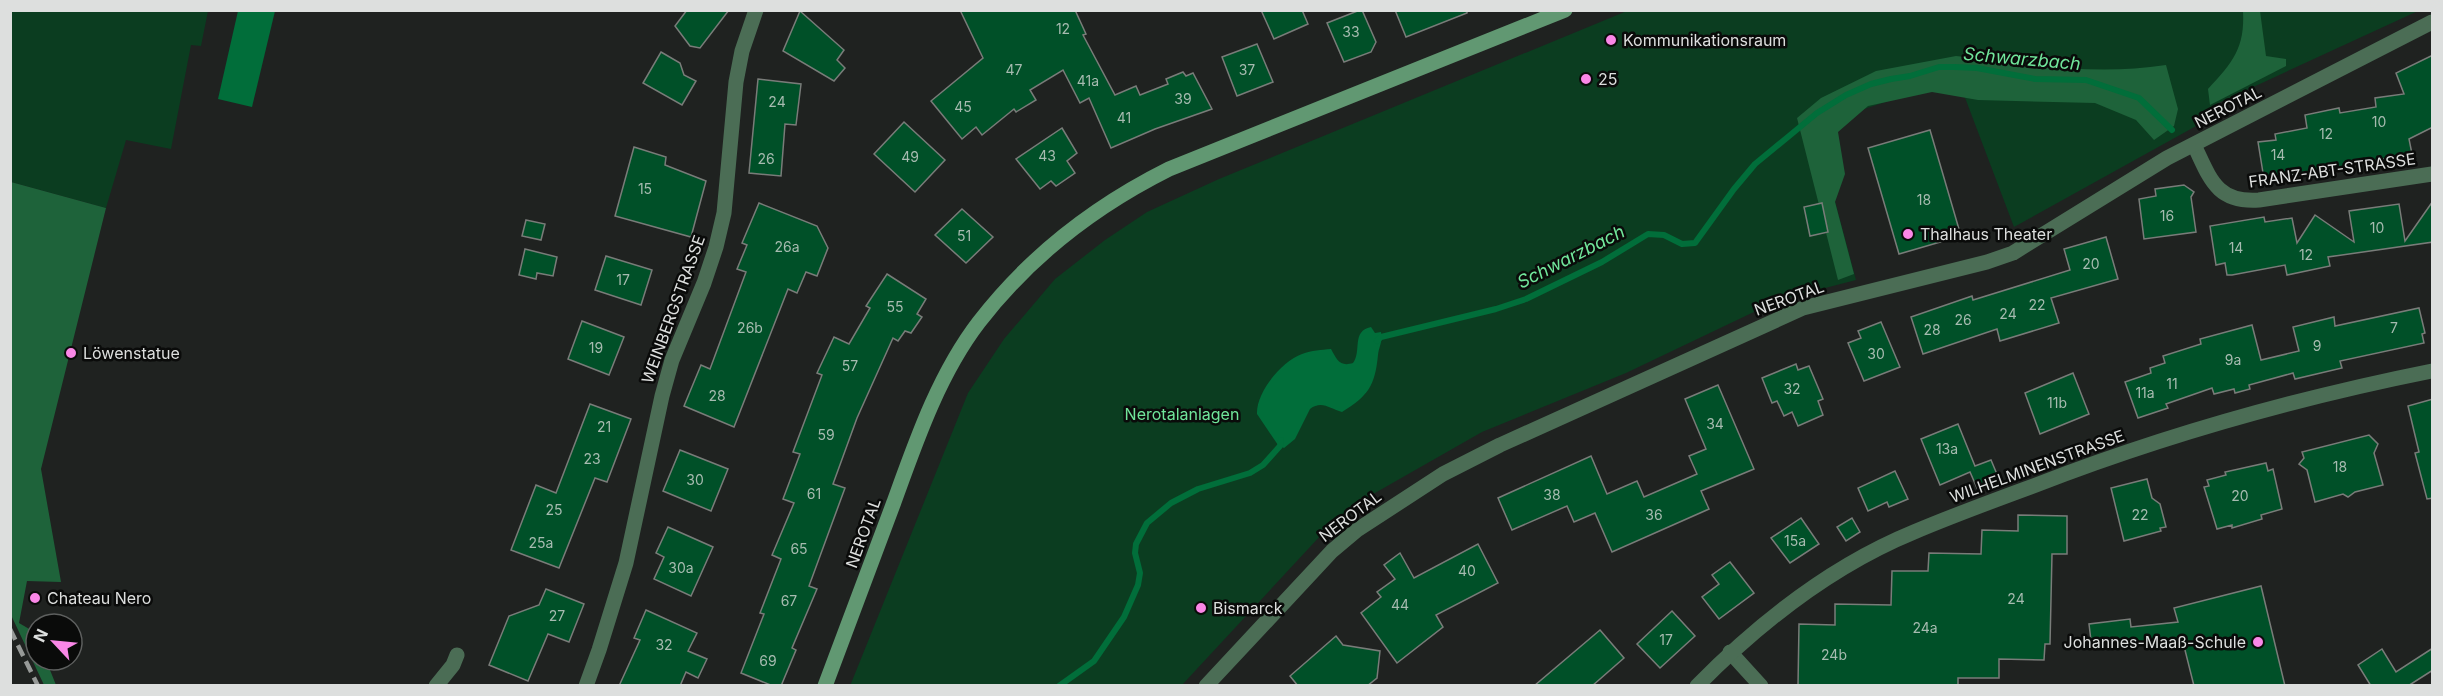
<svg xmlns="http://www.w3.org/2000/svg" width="2443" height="696" viewBox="0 0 2443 696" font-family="Inter,sans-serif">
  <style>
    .green { fill: #0b3d20 }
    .forest { fill: #1e633a }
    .water { fill: #016e3a }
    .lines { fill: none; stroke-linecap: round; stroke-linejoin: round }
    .stream { stroke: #016e3a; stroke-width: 6 }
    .building { fill: #005028; stroke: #797c79; stroke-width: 1.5 }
    .street { stroke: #4b6d55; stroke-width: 15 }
    .secondary { stroke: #619872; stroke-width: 15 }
    .rail { stroke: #979a98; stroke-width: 4.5; stroke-dasharray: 12 6; stroke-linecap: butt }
    .poi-dot { fill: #fa87e7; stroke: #0a0b0a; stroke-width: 2 }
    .labels { text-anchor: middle; stroke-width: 5; stroke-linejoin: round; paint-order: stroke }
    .number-label { font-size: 14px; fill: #a6bbb0 }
    .poi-label { font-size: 16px; fill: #dddfde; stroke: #0a0b0a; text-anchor: start }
    .street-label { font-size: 16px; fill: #dddfde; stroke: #0a0b0a }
    .park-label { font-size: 16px; fill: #70e59a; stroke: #0a0b0a }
    .water-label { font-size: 18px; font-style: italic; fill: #71e69b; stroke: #0a0b0a }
  </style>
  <rect width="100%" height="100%" fill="#1f2220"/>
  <g class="green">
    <path d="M10 11H208L201 46 191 45 171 149 126 140 106 208 11 182Z"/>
    <path d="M1627 11H2418L2212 106 2207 120 2014 227 1964 95 1928 88 1843 116 1819 141 1856 280 1779 300 1626 373 1482 432 1368 497 1322 534 1182 685 850 686 968 393 1004 339 1055 279 1105 240 1147 212 1219 179Z"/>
  </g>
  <g class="forest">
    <path d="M2243 11H2260L2266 56 2286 59V66L2210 105 2208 89C2233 62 2245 48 2243 11Z"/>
    <path d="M1956 56C2029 64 2092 76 2166 65L2178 109 2174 126 2154 140 2136 120 2095 103 1978 100 1932 92 1868 106 1838 132 1845 174 1835 202 1854 274 1838 280 1797 118 1821 98 1876 71Z"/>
    <path d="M11 182 106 208 41 469 61 582 27 581 19 623 36 633V660H46L56 685H44L11 615Z"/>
  </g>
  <g class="water">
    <path d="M238 11H275L252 107 218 99Z"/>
    <path d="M1371 327 1375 333 1381 332C1383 342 1379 346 1378 355 1375 386 1368 396 1342 412 1330 409 1322 400 1310 409L1295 439 1284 448 1278 445 1257 414C1256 392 1282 361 1302 354 1312 350 1321 350 1331 349 1337 360 1340 367 1353 363 1362 351 1351 331 1371 327Z"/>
  </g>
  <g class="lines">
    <g class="stream">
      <path d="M1377 341 1381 337 1496 309 1526 299 1602 262 1648 234 1664 235 1682 244 1695 243 1734 189 1755 164 1817 113 1846 95 1871 84 1891 79 1910 76 1939 67H1954L1977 68 2035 79 2086 80 2139 98 2172 130"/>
      <path d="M1059 686 1094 661 1124 617 1138 585 1140 573 1135 553 1136 544 1147 523 1171 503 1198 489 1250 473 1263 465 1280 446 1281 440"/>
    </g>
  </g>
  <g class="building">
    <path d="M687 10H729L700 48 690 46 675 26Z"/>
    <path d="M960 10H1075L1086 34 1083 35 1115 95 1136 86 1140 95 1168 84 1166 79 1183 72 1186 76 1193 73 1212 109 1155 129 1111 148 1089 98 1080 103 1063 70 1030 90 1036 100 1016 112 1014 109 982 135 976 127 962 139 931 101 983 58Z"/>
    <path d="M1261 10H1302L1308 24 1274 39Z"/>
    <path d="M1360 10H1362L1376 42 1371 52 1344 62 1327 23Z"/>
    <path d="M1395 10H1467V13L1406 37Z"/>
    <path d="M800 11 844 50 837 60 845 68 834 81 783 51Z"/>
    <path d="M1257 44 1273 82 1237 96 1222 57Z"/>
    <path d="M661 52 680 63 684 75 696 81 682 105 643 83Z"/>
    <path d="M2433 55V127L2409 139 2412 154 2348 165 2349 167 2313 173V171L2264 179 2258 142 2276 140 2275 134 2307 128 2305 115 2334 109 2339 108 2340 113 2376 107 2375 98 2404 94 2396 73Z"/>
    <path d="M758 79 801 84 796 125 785 124 781 176 749 173Z"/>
    <path d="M904 122 945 160 915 192 874 154Z"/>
    <path d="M1062 128 1077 153 1067 161 1075 173 1056 186 1051 181 1040 189 1016 159Z"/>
    <path d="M1930 130 1961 236 1899 254 1868 148Z"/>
    <path d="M634 147 666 157 665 165 706 181 691 237 615 216Z"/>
    <path d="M2184 185 2194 192 2191 197 2196 232 2144 239 2139 199 2156 196 2155 189Z"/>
    <path d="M2433 201V242L2328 257 2330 266 2287 275 2285 265 2232 275H2227L2225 263 2216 265 2210 226 2264 217 2265 222 2292 218 2297 243 2315 215 2354 242 2349 211 2399 204 2405 241Z"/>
    <path d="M759 203 817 226 828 248 817 276 806 272 797 293 788 289 734 427 684 406 701 365 710 369 746 272 737 269 747 245 742 243Z"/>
    <path d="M1822 203 1828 232 1810 236 1804 207Z"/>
    <path d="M962 209 993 237 966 263 935 235Z"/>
    <path d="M526 220 545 224 541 240 522 236Z"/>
    <path d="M2106 237 2118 279 2051 298 2059 323 2000 341 1997 329 1923 354 1911 317 1972 296 1973 300 2070 270 2064 249Z"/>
    <path d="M525 249 557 257 553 276 537 273 536 279 519 275Z"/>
    <path d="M606 256 652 270 641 305 595 290Z"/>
    <path d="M887 274 926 299 917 314 922 317 911 333 905 331 898 341 893 338 857 418 833 484 845 488 809 586 817 589 792 648 796 650 781 686H773L741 673 764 614 760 613 781 559 772 555 794 503 783 499 800 454 793 452 822 375 817 373 834 337 849 344 870 308 866 306Z"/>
    <path d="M2419 308 2425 333 2422 334 2424 343 2340 361 2342 368 2295 379 2293 373 2249 385 2250 389 2235 393 2234 389 2214 394 2212 388 2166 404 2168 408 2138 418 2125 382 2151 373 2150 368 2165 363 2163 356 2201 344 2200 339 2252 325 2261 360 2299 351 2293 327 2334 317 2335 326Z"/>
    <path d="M582 321 624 337 609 375 568 359Z"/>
    <path d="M1881 322 1900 367 1864 381 1848 343 1861 338 1858 331Z"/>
    <path d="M1796 364 1798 370 1809 366 1823 399 1818 401 1823 415 1798 426 1792 412 1784 416 1777 401 1772 403 1762 378Z"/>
    <path d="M2073 373 2089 414 2040 434 2025 393Z"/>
    <path d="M1718 385 1754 469 1701 491 1709 509 1612 552 1595 513 1574 522 1567 506 1512 530 1498 498 1591 456 1607 494 1637 481 1644 497 1697 474 1689 456 1706 449 1685 399Z"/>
    <path d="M2433 399V498L2427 499 2415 453 2419 452 2408 406Z"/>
    <path d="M590 404 631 419 607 482 595 478 559 568 511 550 536 485 556 493Z"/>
    <path d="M1958 424 1975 466 1991 460 1999 479 1977 488 1970 472 1940 485 1921 439Z"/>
    <path d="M2369 435 2378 444 2374 453 2383 485 2355 492 2348 497 2343 494 2315 502 2307 470 2299 464 2304 458 2302 452Z"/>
    <path d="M680 450 728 469 711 511 663 491Z"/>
    <path d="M2266 463 2268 471 2273 469 2282 509 2261 515 2262 519 2232 528V525L2217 529 2204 487 2209 486 2207 480 2226 475 2225 472Z"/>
    <path d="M1895 471 1908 499 1889 507 1887 502 1868 511 1858 488Z"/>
    <path d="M2147 479 2152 498 2160 504 2166 527 2160 528 2161 531 2124 541 2111 488Z"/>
    <path d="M2018 515 2067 516V554H2052L2050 644H2045L2044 660 1999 659V678H1958V686H1798L1799 624 1835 625V604L1891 605 1892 571H1928L1929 553 1981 554 1982 530 2018 531Z"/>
    <path d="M1801 518 1819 544 1790 563 1771 538Z"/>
    <path d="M1852 518 1860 532 1846 541 1837 527Z"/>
    <path d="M668 527 713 547 691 596 654 579 664 557 656 553Z"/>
    <path d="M1478 544 1498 583 1436 615 1443 627 1397 663 1361 613 1381 597 1377 592 1395 579 1384 565 1400 553 1414 578Z"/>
    <path d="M1730 562 1754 593 1719 619 1702 597 1719 584 1712 575Z"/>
    <path d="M2261 586 2285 686H2194L2182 638 2092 649 2089 624 2130 619 2131 627 2178 622 2174 608Z"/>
    <path d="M546 589 584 604 569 642 548 634 528 681 489 665 509 616 539 605Z"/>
    <path d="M646 610 697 633 688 651 707 659 698 678 686 672 680 686H619L640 640 634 638Z"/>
    <path d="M1672 611 1695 636 1660 668 1637 644Z"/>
    <path d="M1600 630 1624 658 1592 686H1534Z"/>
    <path d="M1336 636 1343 645 1380 651 1377 678 1367 686H1298L1290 676Z"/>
    <path d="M2433 648V670L2408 686H2371L2358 665 2382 649 2396 672Z"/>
  </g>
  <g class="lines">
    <g class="street">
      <path d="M2194 145C2210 178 2216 203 2259 200L2432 174"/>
      <path d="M1730 652 1761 686"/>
      <path d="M436 686 453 665 457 655"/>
      <path d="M586 686 599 650 626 563 662 396 672 360 704 283 716 247 724 213 736 82 742 51 756 10"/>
      <path d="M1206 686 1332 551 1357 530 1443 474 1500 445 1803 308 1987 262 2013 253 2167 158 2432 22"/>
      <path d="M1697 686C1759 623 1831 566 1914 532 1954 515 1995 500 2036 485 2165 435 2297 398 2432 371"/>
    </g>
    <path class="secondary" d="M825 686C848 624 871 563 894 502 916 441 939 374 979 322 1030 256 1095 206 1169 169L1565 10"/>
    <path class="rail" d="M10 629 38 686"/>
  </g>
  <g class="poi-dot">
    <circle cx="1611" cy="40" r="6"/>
    <circle cx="1586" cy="79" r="6"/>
    <circle cx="1908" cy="234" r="6"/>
    <circle cx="71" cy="353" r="6"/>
    <circle cx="35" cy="598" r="6"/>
    <circle cx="1201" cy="608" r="6"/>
    <circle cx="2258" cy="642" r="6"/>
  </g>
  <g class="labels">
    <g class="number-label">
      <text x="1063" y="34">12</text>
      <text x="1351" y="37">33</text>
      <text x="1014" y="75">47</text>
      <text x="1247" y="75">37</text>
      <text x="1088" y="86">41a</text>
      <text x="1183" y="104">39</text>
      <text x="777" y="107">24</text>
      <text x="963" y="112">45</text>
      <text x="1124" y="123">41</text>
      <text x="2379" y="127">10</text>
      <text x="2326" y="139">12</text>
      <text x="2278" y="160">14</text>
      <text x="1047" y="161">43</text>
      <text x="910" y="162">49</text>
      <text x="766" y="164">26</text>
      <text x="645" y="194">15</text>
      <text x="1924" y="205">18</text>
      <text x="2167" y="221">16</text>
      <text x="2377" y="233">10</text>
      <text x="964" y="241">51</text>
      <text x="787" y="252">26a</text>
      <text x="2236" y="253">14</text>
      <text x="2306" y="260">12</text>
      <text x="2091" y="269">20</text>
      <text x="623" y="285">17</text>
      <text x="2037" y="310">22</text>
      <text x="895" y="312">55</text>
      <text x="2008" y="319">24</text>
      <text x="1963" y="325">26</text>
      <text x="750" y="333">26b</text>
      <text x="2394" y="333">7</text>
      <text x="1932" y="335">28</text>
      <text x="2317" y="351">9</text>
      <text x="596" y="353">19</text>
      <text x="1876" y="359">30</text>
      <text x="2233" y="365">9a</text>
      <text x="850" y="371">57</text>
      <text x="2172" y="389">11</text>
      <text x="1792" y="394">32</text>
      <text x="2145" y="398">11a</text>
      <text x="717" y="401">28</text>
      <text x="2057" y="408">11b</text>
      <text x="1715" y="429">34</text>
      <text x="604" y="432">21</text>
      <text x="826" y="440">59</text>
      <text x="1947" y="454">13a</text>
      <text x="592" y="464">23</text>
      <text x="2340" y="472">18</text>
      <text x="695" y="485">30</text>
      <text x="814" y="499">61</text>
      <text x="1552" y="500">38</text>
      <text x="2240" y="501">20</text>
      <text x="554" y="515">25</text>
      <text x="1654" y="520">36</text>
      <text x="2140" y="520">22</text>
      <text x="1795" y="546">15a</text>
      <text x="541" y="548">25a</text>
      <text x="799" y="554">65</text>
      <text x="681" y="573">30a</text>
      <text x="1467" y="576">40</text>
      <text x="2016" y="604">24</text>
      <text x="789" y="606">67</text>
      <text x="1400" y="610">44</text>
      <text x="557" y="621">27</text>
      <text x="1925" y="633">24a</text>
      <text x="1666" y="645">17</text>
      <text x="664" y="650">32</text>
      <text x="1834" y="660">24b</text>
      <text x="768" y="666">69</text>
    </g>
    <g class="poi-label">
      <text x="1623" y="46">Kommunikationsraum</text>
      <text x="1598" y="85">25</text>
      <text x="1920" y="240">Thalhaus Theater</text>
      <text x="83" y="359">Löwenstatue</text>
      <text x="47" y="604">Chateau Nero</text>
      <text x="1213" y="614">Bismarck</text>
      <text x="2246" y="648" text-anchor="end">Johannes-Maaß-Schule</text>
    </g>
    <g class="street-label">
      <text transform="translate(2228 107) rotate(-27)" y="6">NEROTAL</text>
      <text transform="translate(2332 170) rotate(-8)" y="6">FRANZ-ABT-STRASSE</text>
      <text transform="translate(1789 298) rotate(-20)" y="6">NEROTAL</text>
      <text transform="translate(673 309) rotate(-70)" y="6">WEINBERGSTRASSE</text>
      <text transform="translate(2037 466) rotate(-20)" y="6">WILHELMINENSTRASSE</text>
      <text transform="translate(1350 516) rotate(-37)" y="6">NEROTAL</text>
      <text transform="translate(863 533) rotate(-70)" y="6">NEROTAL</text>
    </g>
    <g class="park-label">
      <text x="1182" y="420">Nerotalanlagen</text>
    </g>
    <g class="water-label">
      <text transform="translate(2022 59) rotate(5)" y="6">Schwarzbach</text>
      <text transform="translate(1571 257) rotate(-27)" y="6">Schwarzbach</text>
    </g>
  </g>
  <rect width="2443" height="696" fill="none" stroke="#dddfde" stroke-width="24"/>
  <g transform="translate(54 642) rotate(296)"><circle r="28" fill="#0a0b0a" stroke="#5e605f" stroke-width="1.5"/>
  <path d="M0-4.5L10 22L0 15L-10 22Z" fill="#fa87e7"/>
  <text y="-9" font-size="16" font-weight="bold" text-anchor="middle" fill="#dddfde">N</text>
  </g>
</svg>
